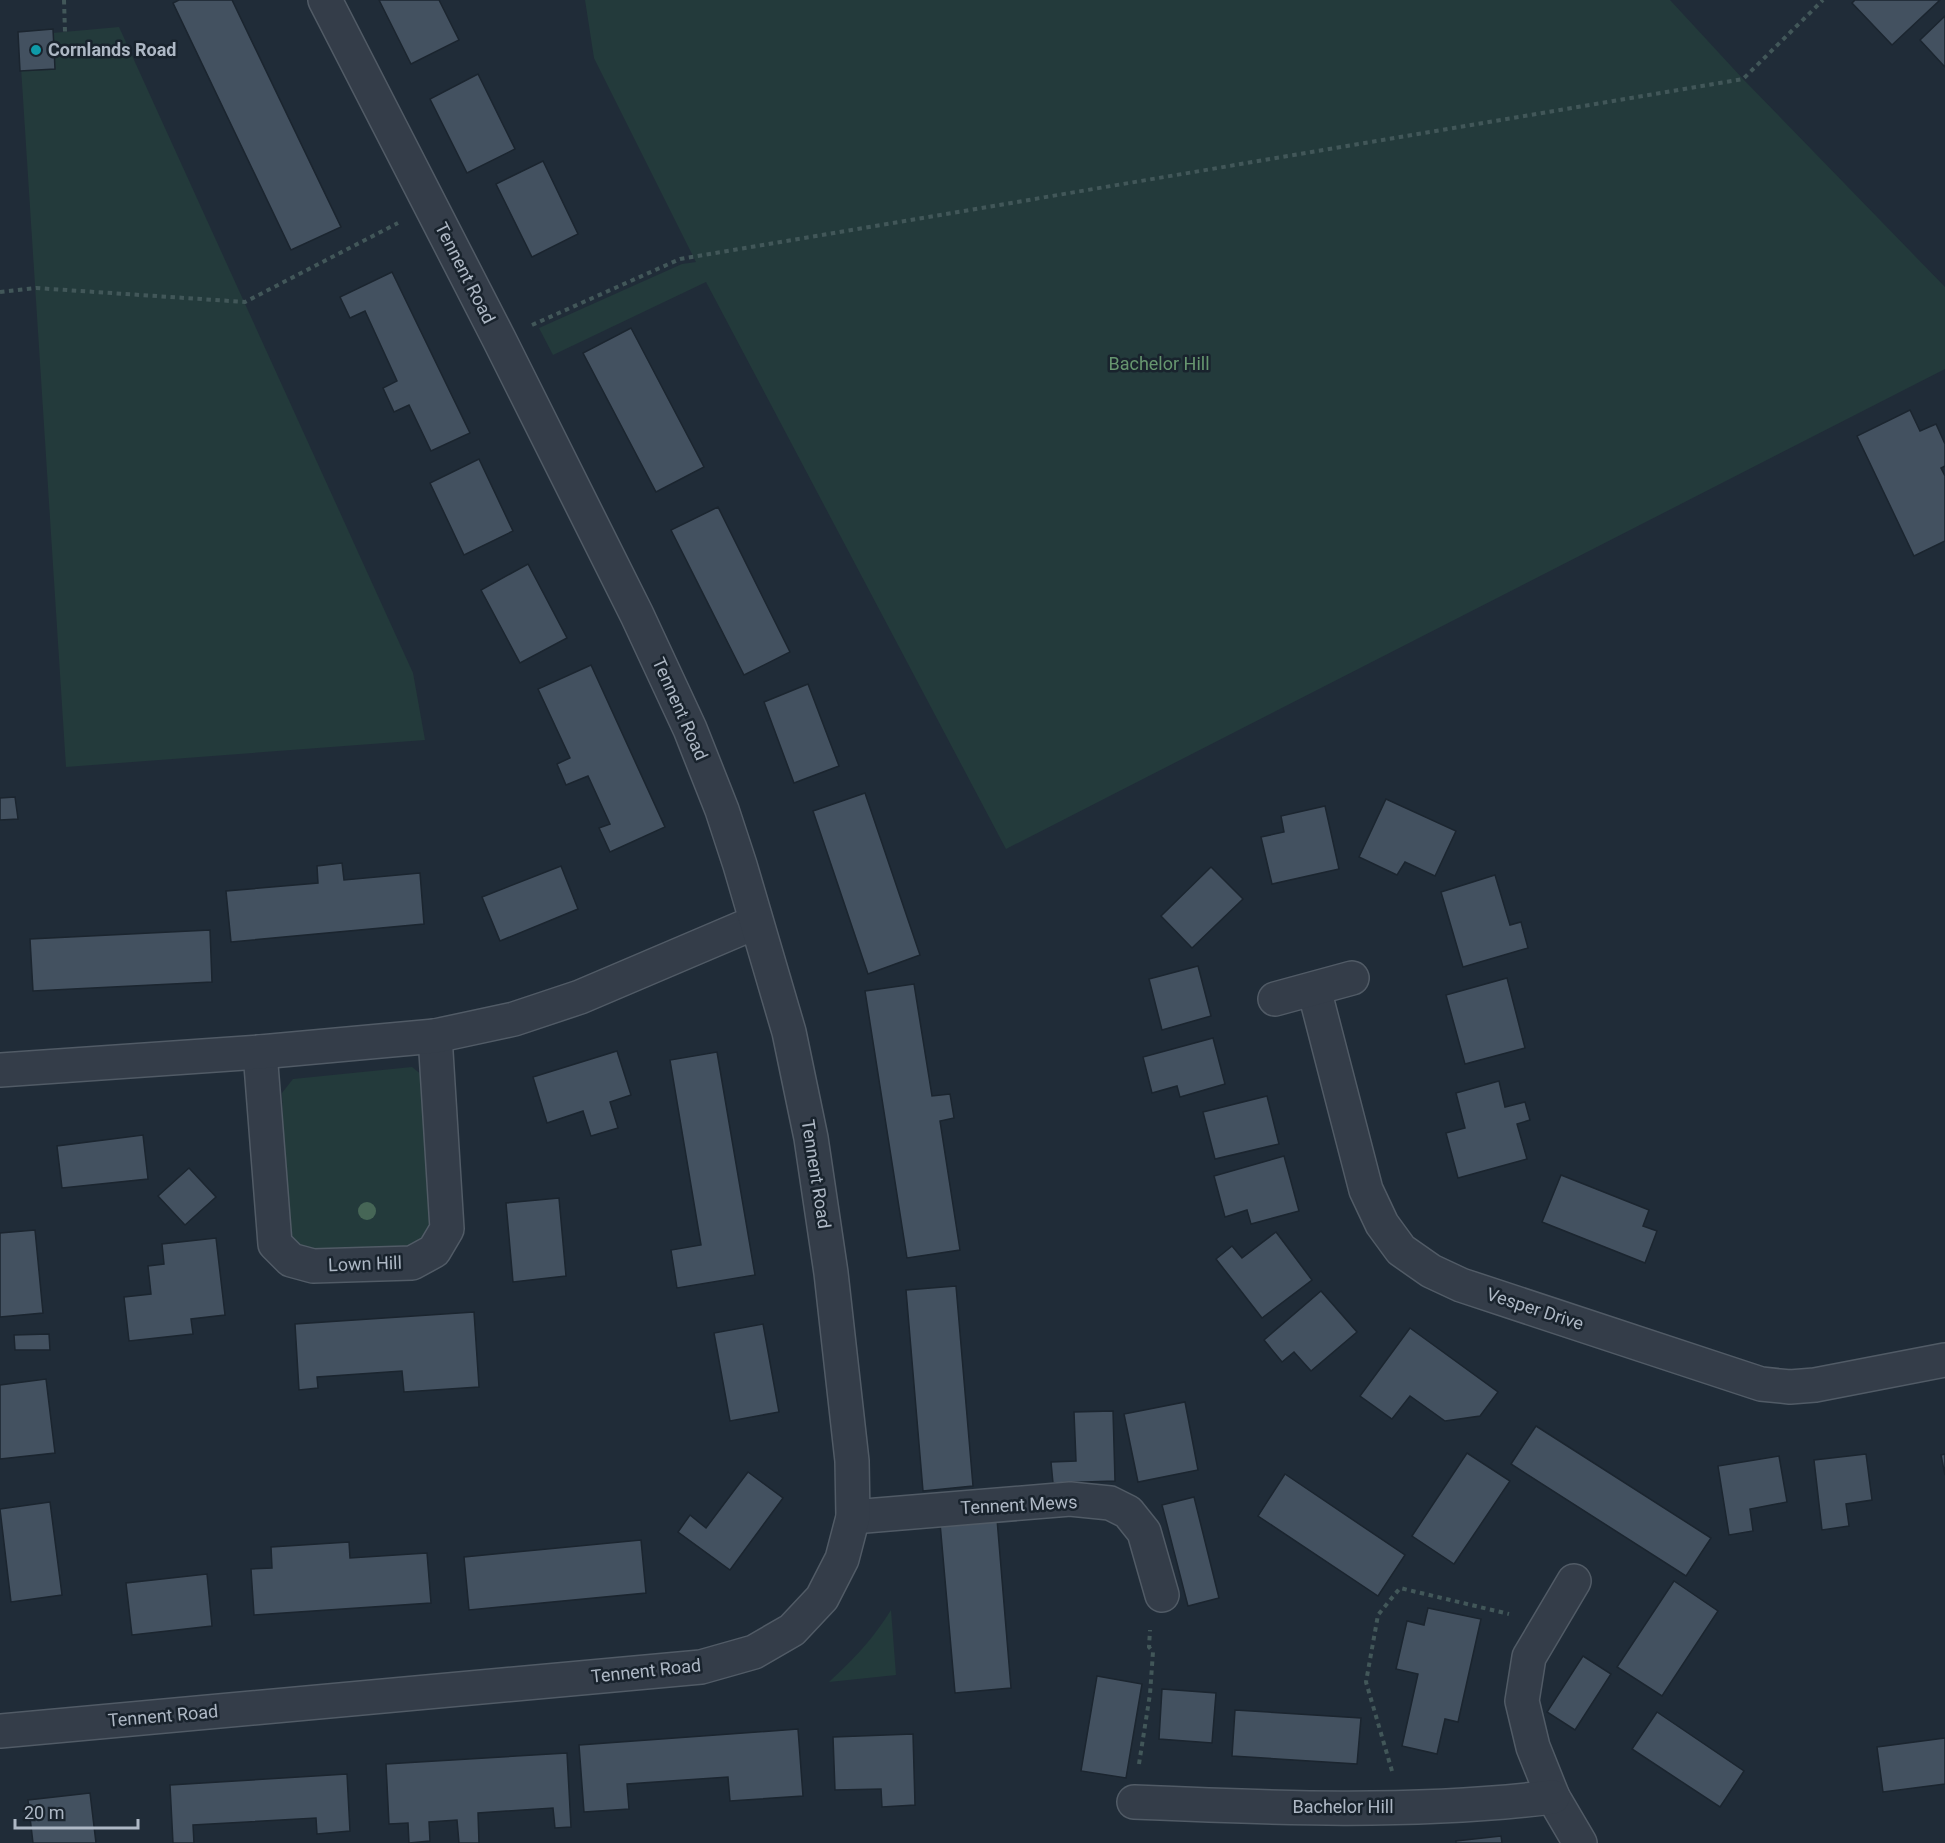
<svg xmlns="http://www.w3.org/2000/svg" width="1945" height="1843" viewBox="0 0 1945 1843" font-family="Roboto,sans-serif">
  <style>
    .green { fill: #233a3b }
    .building { fill: #435160; stroke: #1b252f; stroke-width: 1.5 }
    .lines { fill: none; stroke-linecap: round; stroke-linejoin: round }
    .minor-casing { stroke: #515b66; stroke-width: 36 }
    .path { stroke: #425759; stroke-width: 4; stroke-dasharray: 4.5 4.5; stroke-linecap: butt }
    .minor { stroke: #343d49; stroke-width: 33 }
    .tree { fill: #466656 }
    .culture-dot { fill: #0f9aa8; stroke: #19232d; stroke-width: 2 }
    .labels { text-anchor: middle; stroke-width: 5; stroke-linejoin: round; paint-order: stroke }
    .poi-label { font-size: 18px; font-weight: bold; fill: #aeb8c5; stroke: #19232d; text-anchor: start }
    .street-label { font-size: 18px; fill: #aeb8c5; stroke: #19232d }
    .park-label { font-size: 18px; fill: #66966f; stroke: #19232d }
  </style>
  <rect width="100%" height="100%" fill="#202c38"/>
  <g class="green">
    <path d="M585 0H1670L1743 79 1945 287V369L1006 849 706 282 553 355 539 328 682 264 696 262 594 58Z"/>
    <path d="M119 27 413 673 425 740 66 767 19 36Z"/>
    <path d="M412 1067 428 1080 432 1233 416 1248 307 1253 287 1238 282 1093 293 1079Z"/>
    <path d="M891 1610 896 1675 829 1682C855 1658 872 1640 891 1610Z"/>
  </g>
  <g class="building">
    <path d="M179 0H232L341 227 291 250 173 3Z"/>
    <path d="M379 0H439L459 40 411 64Z"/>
    <path d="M1855 0H1940L1892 45 1852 3Z"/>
    <path d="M1945 16V67L1920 40Z"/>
    <path d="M53 29 55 69 20 71 18 32Z"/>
    <path d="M478 74 515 149 467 173 430 99Z"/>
    <path d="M543 161 578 234 532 257 496 184Z"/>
    <path d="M392 272 470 433 431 451 409 405 394 412 383 388 397 381 365 311 350 318 340 297Z"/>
    <path d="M631 328 704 467 656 492 583 353Z"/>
    <path d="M1910 410 1920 431 1936 424 1945 444V466L1941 468 1945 476V541L1914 556 1857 436Z"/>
    <path d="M479 459 513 531 464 555 430 483Z"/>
    <path d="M718 507 790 652 744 675 671 530Z"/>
    <path d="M528 564 567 638 520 663 481 590Z"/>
    <path d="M591 665 665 827 610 852 599 828 610 824 588 776 566 785 557 764 570 758 538 689Z"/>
    <path d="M808 684 839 766 794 783 764 702Z"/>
    <path d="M865 793 920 955 868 974 813 811Z"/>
    <path d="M15 797 18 819 0 820V798Z"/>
    <path d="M1386 799 1456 831 1435 876 1405 862 1397 875 1359 857Z"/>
    <path d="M1325 806 1339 869 1272 884 1261 837 1284 832 1281 816Z"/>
    <path d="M342 863 344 880 420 873 424 924 231 942 226 891 318 883 317 866Z"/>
    <path d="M561 866 578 909 500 941 482 897Z"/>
    <path d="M1211 867 1243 899 1192 948 1161 916Z"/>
    <path d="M1495 875 1510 925 1521 922 1528 948 1463 967 1441 892Z"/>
    <path d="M210 930 212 982 33 991 30 939Z"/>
    <path d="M1198 966 1211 1016 1162 1030 1149 979Z"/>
    <path d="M1507 978 1525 1048 1465 1064 1446 995Z"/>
    <path d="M914 984 932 1096 950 1094 954 1118 940 1121 960 1250 907 1258 865 991Z"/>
    <path d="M1213 1038 1225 1084 1180 1097 1177 1086 1152 1093 1143 1057Z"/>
    <path d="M617 1051 631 1095 610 1102 618 1128 591 1136 583 1111 547 1123 533 1077Z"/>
    <path d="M717 1052 755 1275 677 1288 671 1250 701 1245 670 1060Z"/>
    <path d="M1499 1081 1505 1107 1525 1102 1530 1120 1517 1124 1527 1159 1458 1178 1446 1133 1465 1128 1456 1093Z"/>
    <path d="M1267 1096 1279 1144 1215 1159 1203 1112Z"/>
    <path d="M143 1135 148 1179 62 1188 57 1146Z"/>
    <path d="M1284 1156 1299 1211 1251 1224 1247 1210 1225 1217 1214 1176Z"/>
    <path d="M189 1168 216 1197 185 1225 158 1196Z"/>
    <path d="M1561 1175 1649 1210 1643 1226 1657 1231 1645 1263 1542 1222Z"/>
    <path d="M559 1198 566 1276 513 1282 506 1203Z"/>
    <path d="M35 1230 43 1313 0 1317V1233Z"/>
    <path d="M1276 1232 1312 1280 1262 1318 1216 1259 1232 1246 1242 1258Z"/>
    <path d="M216 1238 225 1315 191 1319 193 1334 129 1341 124 1297 151 1294 148 1266 164 1264 162 1244Z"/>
    <path d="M956 1286 973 1486 923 1491 906 1290Z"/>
    <path d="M1321 1291 1357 1332 1311 1371 1294 1352 1282 1362 1264 1340Z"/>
    <path d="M474 1312 479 1387 404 1392 402 1371 317 1377 318 1388 299 1390 295 1324Z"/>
    <path d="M763 1324 779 1412 730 1421 714 1333Z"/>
    <path d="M1410 1328 1498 1392 1480 1416 1445 1421 1410 1396 1392 1419 1360 1396Z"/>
    <path d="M49 1334 50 1350H15L14 1335Z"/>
    <path d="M46 1379 55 1453 0 1459V1385Z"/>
    <path d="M1185 1402 1198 1470 1138 1482 1124 1414Z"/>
    <path d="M1113 1411 1115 1481 1053 1483 1051 1462 1076 1461 1074 1412Z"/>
    <path d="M1536 1426 1711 1538 1686 1576 1511 1464Z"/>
    <path d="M1467 1453 1510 1481 1454 1564 1412 1536Z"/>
    <path d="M1866 1454 1872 1500 1846 1504 1849 1526 1822 1530 1814 1460Z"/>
    <path d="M1945 1454V1475L1941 1455Z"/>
    <path d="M1779 1456 1787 1502 1750 1509 1753 1531 1729 1535 1718 1466Z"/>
    <path d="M748 1472 783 1498 730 1570 678 1532 690 1515 706 1528Z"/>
    <path d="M1285 1474 1405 1555 1378 1596 1258 1516Z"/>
    <path d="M1194 1497 1219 1598 1188 1606 1162 1505Z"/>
    <path d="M50 1502 62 1595 11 1602 0 1509Z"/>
    <path d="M997 1519 1011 1688 955 1693 940 1523Z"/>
    <path d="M641 1540 646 1593 469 1610 464 1557Z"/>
    <path d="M349 1542 350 1558 427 1553 431 1603 254 1615 251 1569 272 1568 271 1547Z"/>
    <path d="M207 1574 212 1626 132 1635 126 1583Z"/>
    <path d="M1674 1581 1718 1611 1662 1696 1617 1667Z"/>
    <path d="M1428 1608 1481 1619 1458 1722 1445 1719 1437 1754 1402 1746 1418 1674 1396 1669 1407 1621 1424 1625Z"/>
    <path d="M1583 1656 1611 1674 1575 1730 1547 1712Z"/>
    <path d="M1097 1676 1142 1684 1126 1778 1081 1771Z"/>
    <path d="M1162 1689 1216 1693 1212 1743 1159 1739Z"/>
    <path d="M1235 1710 1361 1718 1357 1764 1232 1756Z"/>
    <path d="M1657 1712 1744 1771 1720 1807 1632 1749Z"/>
    <path d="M798 1729 803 1796 730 1801 728 1777 627 1784 629 1809 584 1812 579 1745Z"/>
    <path d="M913 1734 915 1805 882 1807 881 1789 835 1790 833 1737Z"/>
    <path d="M1945 1738V1784L1883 1792 1877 1747Z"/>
    <path d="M567 1753 571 1827 555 1828 553 1808 478 1813 479 1843H459L457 1820 429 1822 430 1841 409 1843 408 1823 389 1824 386 1764Z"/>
    <path d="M347 1774 350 1831 317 1834 316 1818 193 1825 194 1843H173L170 1785Z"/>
    <path d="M90 1793 96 1843H33L28 1800Z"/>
    <path d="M1501 1836 1502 1843H1456V1841Z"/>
  </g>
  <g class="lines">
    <g class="minor-casing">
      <g id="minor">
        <path d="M1314 989 1366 1190 1382 1224 1401 1250 1431 1271 1461 1285 1761 1384 1790 1387 1815 1385 1945 1360"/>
        <path d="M1275 999 1352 978"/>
        <path d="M260 1052 275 1244 291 1260 313 1266 412 1263 434 1251 447 1229 435 1036"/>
        <path d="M0 1070 260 1052 435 1036 514 1019 580 997 756 922"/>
        <path d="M853 1517 1070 1499 1110 1503 1128 1512 1144 1532 1162 1595"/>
        <path d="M1574 1581 1529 1657 1522 1701 1533 1747 1553 1797 1580 1843"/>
        <path d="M0 1731 701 1667 754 1652 792 1630 822 1598 842 1559 853 1517 852 1461 831 1273 811 1138 789 1032 740 865 722 810 690 729 637 615 499 339 325 0"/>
        <path d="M1134 1802C1273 1808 1414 1814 1553 1797"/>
      </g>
    </g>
    <g class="path">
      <path d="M64 0 65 32"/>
      <path d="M0 292 36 288 245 302 398 223"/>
      <path d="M532 325 680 259 1743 79 1823 0"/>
      <path d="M1139 1764 1150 1694 1153 1652 1149 1647 1150 1630"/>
      <path d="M1392 1771 1366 1682 1378 1615 1400 1588 1509 1614"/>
    </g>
    <use href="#minor" class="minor"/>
  </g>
  <circle class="tree" cx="367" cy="1211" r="9"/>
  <circle class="culture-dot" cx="36" cy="50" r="6"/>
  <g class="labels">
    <g class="poi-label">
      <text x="48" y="56">Cornlands Road</text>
    </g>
    <g class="street-label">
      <text transform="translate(465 273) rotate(63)" y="6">Tennent Road</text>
      <text transform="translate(680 709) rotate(66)" y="6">Tennent Road</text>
      <text transform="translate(816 1174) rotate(81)" y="6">Tennent Road</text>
      <text transform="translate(365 1264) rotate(-2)" y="6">Lown Hill</text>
      <text transform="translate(1535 1309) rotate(18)" y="6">Vesper Drive</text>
      <text transform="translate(1019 1505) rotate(-3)" y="6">Tennent Mews</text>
      <text transform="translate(646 1671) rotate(-6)" y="6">Tennent Road</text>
      <text transform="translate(163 1716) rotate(-5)" y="6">Tennent Road</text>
      <text x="1343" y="1813">Bachelor Hill</text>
    </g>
    <g class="park-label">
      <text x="1159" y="370">Bachelor Hill</text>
    </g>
  </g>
  <path d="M15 1819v9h123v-9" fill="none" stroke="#aeb8c5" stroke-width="3"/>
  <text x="24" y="1819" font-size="18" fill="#aeb8c5" stroke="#19232d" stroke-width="4.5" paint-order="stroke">20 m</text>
</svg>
